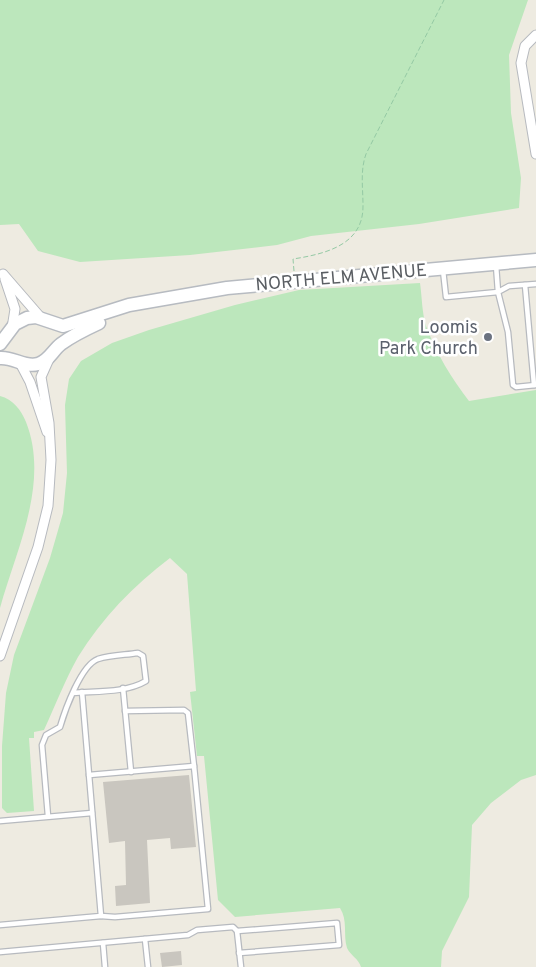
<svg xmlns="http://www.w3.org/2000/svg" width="536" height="967" viewBox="0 0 536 967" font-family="Overpass,sans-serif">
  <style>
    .green { fill: #bce7bc }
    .building { fill: #c9c6bf }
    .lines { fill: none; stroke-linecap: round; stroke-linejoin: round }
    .lane-casing { stroke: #b7babf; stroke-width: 7 }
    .street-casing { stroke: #b7babf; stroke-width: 11 }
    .secondary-casing { stroke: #b7bbc1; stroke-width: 15 }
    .path { stroke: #94c9a4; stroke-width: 1; stroke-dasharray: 5 2.5; stroke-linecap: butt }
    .lane { stroke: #fff; stroke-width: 4.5 }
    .street { stroke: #fff; stroke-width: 9 }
    .secondary { stroke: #fff; stroke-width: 12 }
    .worship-dot { fill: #6b7280; stroke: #fff; stroke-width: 2 }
    .labels { text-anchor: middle; stroke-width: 5; stroke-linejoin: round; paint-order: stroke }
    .street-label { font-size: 18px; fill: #5a5e63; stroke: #fff }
    .worship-label { font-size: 18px; fill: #5b616d; stroke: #fff; text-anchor: end }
  </style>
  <rect width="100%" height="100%" fill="#eeebe1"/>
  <g class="green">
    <path d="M0 0H528L509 55 511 113 521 178 519 208 419 224 311 236 277 245 190 255 80 262 38 251 19 224 0 225Z"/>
    <path d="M420 283C422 297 422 313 426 326 436 353 452 379 469 401L536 390V775L521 780 491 803 472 825 469 897 442 951 441 967H361C359 959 350 955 347 948 343 935 348 920 340 908L235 917 218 900 204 756H197L191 701 190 692 196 691 187 574 170 558C134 585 102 618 78 657 65 680 55 706 44 730L34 732V738H29L34 811 7 813 2 808V746L6 693 14 655 50 558 63 513 67 473 65 405 69 379 81 361 112 343 149 330 235 305 299 290Z"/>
    <path d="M0 396C13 399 21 410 26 422 50 483 16 550 0 608Z"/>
  </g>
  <g class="building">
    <path d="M189 775 196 847 171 849 170 838 147 840 150 903 116 906 115 886 126 885 125 841 109 843 103 782Z"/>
    <path d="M181 951 182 965 162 967 160 953Z"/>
  </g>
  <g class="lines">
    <g class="lane-casing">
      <g id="lane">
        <path d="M443 270 446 297 498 292 496 265"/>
        <path d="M536 284 509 286 498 292 508 332 513 385 516 387 536 385"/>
        <path d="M525 285 534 385"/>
        <path d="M123 688 131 772"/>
        <path d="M125 711 184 710 188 713 194 766"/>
        <path d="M89 775 194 766 208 909 115 917 101 916"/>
        <path d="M48 816 42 745 46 735 60 727C65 710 81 665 98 659 111 655 125 655 138 653L143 656 146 681C126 693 96 691 73 693"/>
        <path d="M0 821 92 813"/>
        <path d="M0 925 101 916 82 692"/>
        <path d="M237 931 337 923 339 945 239 953"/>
        <path d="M145 939 148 967"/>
        <path d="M103 943 105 967"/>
        <path d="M0 952 188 935 197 930 233 927 237 931 241 967"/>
      </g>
    </g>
    <g class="street-casing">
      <g id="street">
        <path d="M536 35 525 46 521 63 536 154"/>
        <path d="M3 274 42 319"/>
        <path d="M5 279 15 309 12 328"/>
        <path d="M19 361 30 382 47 432"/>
        <path d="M0 656 38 547 48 506 51 460 49 423 41 377 49 359"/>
      </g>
    </g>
    <g class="secondary-casing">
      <g id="secondary">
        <path d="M0 344 15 324 27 318 36 317 63 326 129 305 227 288 536 260"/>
        <path d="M0 358C14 357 25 368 38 364 49 361 53 350 61 344 73 335 86 329 99 323"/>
      </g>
    </g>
    <path class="path" d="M294 271 293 259C325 254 364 245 363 205 363 188 360 171 366 154L444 0"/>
    <use href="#lane" class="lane"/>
    <use href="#street" class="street"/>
    <use href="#secondary" class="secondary"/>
  </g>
  <circle class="worship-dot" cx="488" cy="337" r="5"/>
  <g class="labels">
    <g class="street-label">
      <text transform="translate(341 277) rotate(-5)" y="6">NORTH ELM AVENUE</text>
    </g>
    <g class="worship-label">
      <text x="478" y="333">Loomis<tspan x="478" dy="21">Park Church</tspan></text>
    </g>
  </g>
</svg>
